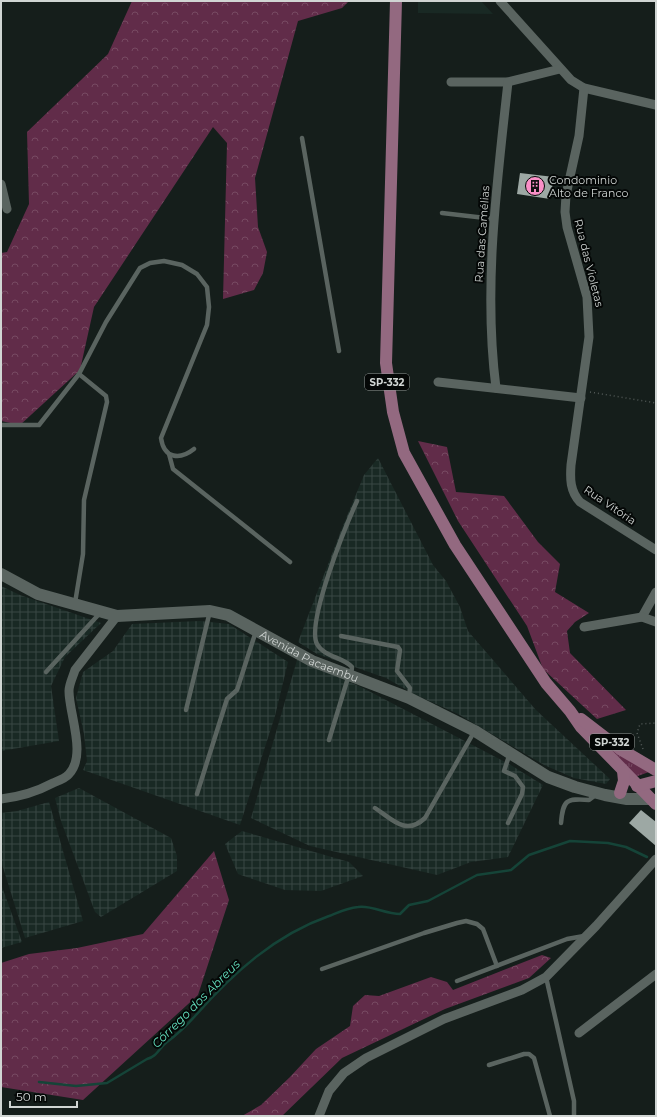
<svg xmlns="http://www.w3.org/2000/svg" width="657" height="1117" viewBox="0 0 657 1117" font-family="Montserrat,sans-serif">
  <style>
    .built { fill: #192924 }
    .industrial { fill: url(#industrial-grid) }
    .grass { fill: url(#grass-tufts) }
    .forest { fill: url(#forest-crowns) }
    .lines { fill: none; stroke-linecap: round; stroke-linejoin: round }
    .stream { stroke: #154438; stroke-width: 2.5 }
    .building { fill: #9da8a4 }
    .path { stroke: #535a58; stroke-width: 1.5; stroke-dasharray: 1 3; stroke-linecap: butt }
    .lane { stroke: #5a6460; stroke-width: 4.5 }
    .street { stroke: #5a6460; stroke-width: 9 }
    .secondary { stroke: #5a6460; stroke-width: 12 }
    .primary { stroke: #936980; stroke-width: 12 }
    .labels { text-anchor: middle; stroke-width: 4; stroke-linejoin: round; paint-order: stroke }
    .shield { fill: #040706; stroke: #939796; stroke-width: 1 }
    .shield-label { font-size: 10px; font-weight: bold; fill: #d0d5d3 }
    .poi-label { font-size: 11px; fill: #d0d5d3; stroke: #040706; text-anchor: start }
    .street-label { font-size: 11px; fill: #d0d5d3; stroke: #040706 }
    .water-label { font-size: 12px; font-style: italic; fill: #64e1bf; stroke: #040706 }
  </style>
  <defs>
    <pattern id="industrial-grid" width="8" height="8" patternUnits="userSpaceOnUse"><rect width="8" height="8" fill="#192924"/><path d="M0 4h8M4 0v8" fill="none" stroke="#394743"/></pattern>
    <pattern id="grass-tufts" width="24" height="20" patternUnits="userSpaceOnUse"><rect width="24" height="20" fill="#612c49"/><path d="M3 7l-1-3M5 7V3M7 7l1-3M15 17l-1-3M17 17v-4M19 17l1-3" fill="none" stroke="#774a62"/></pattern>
    <pattern id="forest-crowns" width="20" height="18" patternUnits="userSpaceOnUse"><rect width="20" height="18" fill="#612c49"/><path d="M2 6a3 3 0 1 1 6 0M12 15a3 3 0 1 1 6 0" fill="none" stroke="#774a62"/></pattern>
  </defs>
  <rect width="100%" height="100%" fill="#151e1b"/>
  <path class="built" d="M418 1H481L493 14 418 13Z"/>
  <g class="industrial">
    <path d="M378 458 433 565 446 581 460 607 468 631 536 710 610 779 606 784 574 778 544 765 458 714 414 694 386 678 317 654 298 642 342 528 364 475Z"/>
    <path d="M1 586 20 595 101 623 65 657 51 686 59 741 1 751Z"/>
    <path d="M200 621 229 624 288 662 275 716 240 825 83 770 87 761 84 734 76 698 83 672 113 651 132 624Z"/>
    <path d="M297 660 359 686 509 764 543 785 508 857 471 862 437 875 310 846 251 818Z"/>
    <path d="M79 788 171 838 177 856V871L101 917 95 912 61 821 55 798Z"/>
    <path d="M49 802 83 921 25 938 1 861V813L17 811Z"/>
    <path d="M242 831 349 862 363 876 321 891 285 890 238 874 225 844Z"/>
    <path d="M1 884 22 942 1 948Z"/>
  </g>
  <path class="grass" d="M603 742 649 772 635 777Z"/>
  <g class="forest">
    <path d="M132 1H349L342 8 298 21 255 178 258 227 267 252 263 273 254 290 223 299 227 143 213 127 94 307 80 370 20 425 1 421V253L7 252 29 204 27 132 108 54Z"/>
    <path d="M418 441 447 447 456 492 504 496 538 542 560 564 555 592 589 613 575 622 567 631 570 653 626 710 597 719 543 669 527 626 458 521Z"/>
    <path d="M214 851 229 900 198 995 83 1100 1 1087V963L29 954 77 948 143 934Z"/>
    <path d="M542 955 551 958 529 978 445 1009 342 1058 282 1116H242L261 1105 290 1077 316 1049 350 1026 353 1006 365 995 379 996 431 977 447 982 453 990Z"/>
  </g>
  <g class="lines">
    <path class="stream" d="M39 1082 76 1086 107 1083 147 1059C158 1056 159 1048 167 1042 178 1034 187 1025 196 1015 233 973 275 935 329 916 339 912 347 908 358 907 372 905 385 914 400 914L409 905 428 901 477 875 511 870 529 855 570 841 608 843 626 847 647 857"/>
  </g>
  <g class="building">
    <path d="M520 173 554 177 550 199 517 194Z"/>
    <path d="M641 810 656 822V846L629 823Z"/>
  </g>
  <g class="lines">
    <g class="path">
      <path d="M590 392 656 403"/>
      <path d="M643 749 637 733 640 724 656 723"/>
    </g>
    <g class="lane">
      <path d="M302 138 339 351"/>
      <path d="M442 213 494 219"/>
      <path d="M1 425H39L79 374 106 322 140 268 150 263 164 261 182 265 197 274 207 287 209 307 207 325 161 438C164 459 180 460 194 449"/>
      <path d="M169 454 173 469 290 562"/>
      <path d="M75 603 83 554 84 500 107 402 106 396 79 374"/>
      <path d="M341 636 398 647 400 650 397 671 410 688 409 696"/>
      <path d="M46 672 100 613"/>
      <path d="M186 710 210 611"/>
      <path d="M329 740 347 681 351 675 352 667C343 657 324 657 317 644 306 623 346 525 357 501"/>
      <path d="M197 794 227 699 237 690 256 631"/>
      <path d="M375 808C393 820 406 836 425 818L474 732"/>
      <path d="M508 823 522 794 523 787 515 776 504 771 510 753"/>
      <path d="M561 823C563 800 566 798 589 800L597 794"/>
      <path d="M322 969 424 933 457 923 466 921 477 924 483 929 497 966"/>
      <path d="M546 977 574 1101V1116"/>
      <path d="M457 981 567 939 584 936"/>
      <path d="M489 1065 524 1054H529L534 1058 550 1116"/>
    </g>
    <g class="street">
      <path d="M500 1 571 80 584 88 656 105"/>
      <path d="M451 82H508L560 69"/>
      <path d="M584 88 579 136 566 195 565 212 567 227 587 297 589 337 571 465C570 479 570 491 580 502L656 550"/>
      <path d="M1 184 7 209"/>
      <path d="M438 382 581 398"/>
      <path d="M496 388C483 286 497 184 508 82"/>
      <path d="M642 617 656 592"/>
      <path d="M584 627 642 617 656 622"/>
      <path d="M1 799C18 797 38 791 53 783 58 781 66 778 69 774 87 755 69 714 69 691 69 684 73 677 75 670L117 616"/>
      <path d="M579 1033 656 974"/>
      <path d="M319 1116 329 1091 344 1073 366 1058 444 1019 522 990 546 977 596 926 656 859"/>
    </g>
    <path class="secondary" id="s1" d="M1 574 38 594 117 616 210 611 228 615 312 661 409 698 475 731 548 777 575 787 605 795 627 799H651"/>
    <g class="primary">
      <path d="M396 1 386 363 393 412 404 453 455 545 546 683 570 711 581 727 656 804"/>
      <path d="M581 719 620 749 656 770"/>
      <path d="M637 786 656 781"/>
      <path d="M620 793 624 781 623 771"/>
    </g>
  </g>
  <defs>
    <g id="building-disc" transform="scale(1)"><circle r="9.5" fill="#fa8fc7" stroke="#040706"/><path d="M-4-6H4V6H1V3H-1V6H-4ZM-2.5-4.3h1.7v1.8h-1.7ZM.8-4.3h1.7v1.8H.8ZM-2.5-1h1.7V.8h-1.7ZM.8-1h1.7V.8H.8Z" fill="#111"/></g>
  </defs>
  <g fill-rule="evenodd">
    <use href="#building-disc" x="535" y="186"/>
  </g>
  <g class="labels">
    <g class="shield">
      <rect x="365" y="374" width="44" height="16" rx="3"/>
      <rect x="590" y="734" width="44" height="16" rx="3"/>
    </g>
    <g class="shield-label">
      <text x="387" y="386">SP-332</text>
      <text x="612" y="746">SP-332</text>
    </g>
    <g class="poi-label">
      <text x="549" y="184">Condominio<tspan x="549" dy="13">Alto de Franco</tspan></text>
    </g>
    <g class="street-label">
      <text transform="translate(482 234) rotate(-86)" y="4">Rua das Camélias</text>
      <text transform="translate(589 263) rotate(76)" y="4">Rua das Violetas</text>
      <text transform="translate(610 505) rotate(34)" y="4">Rua Vitória</text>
      <text dy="4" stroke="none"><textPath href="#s1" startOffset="327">Avenida Pacaembu</textPath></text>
    </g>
    <g class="water-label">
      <text transform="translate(196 1004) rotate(-45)" y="4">Córrego dos Abreus</text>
    </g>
  </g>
  <rect width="657" height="1117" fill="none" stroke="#d0d5d3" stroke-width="4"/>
  <path d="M10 1101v6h67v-6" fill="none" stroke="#d0d5d3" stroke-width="2"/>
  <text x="16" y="1101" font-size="12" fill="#d0d5d3" stroke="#040706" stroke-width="3" paint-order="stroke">50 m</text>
</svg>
